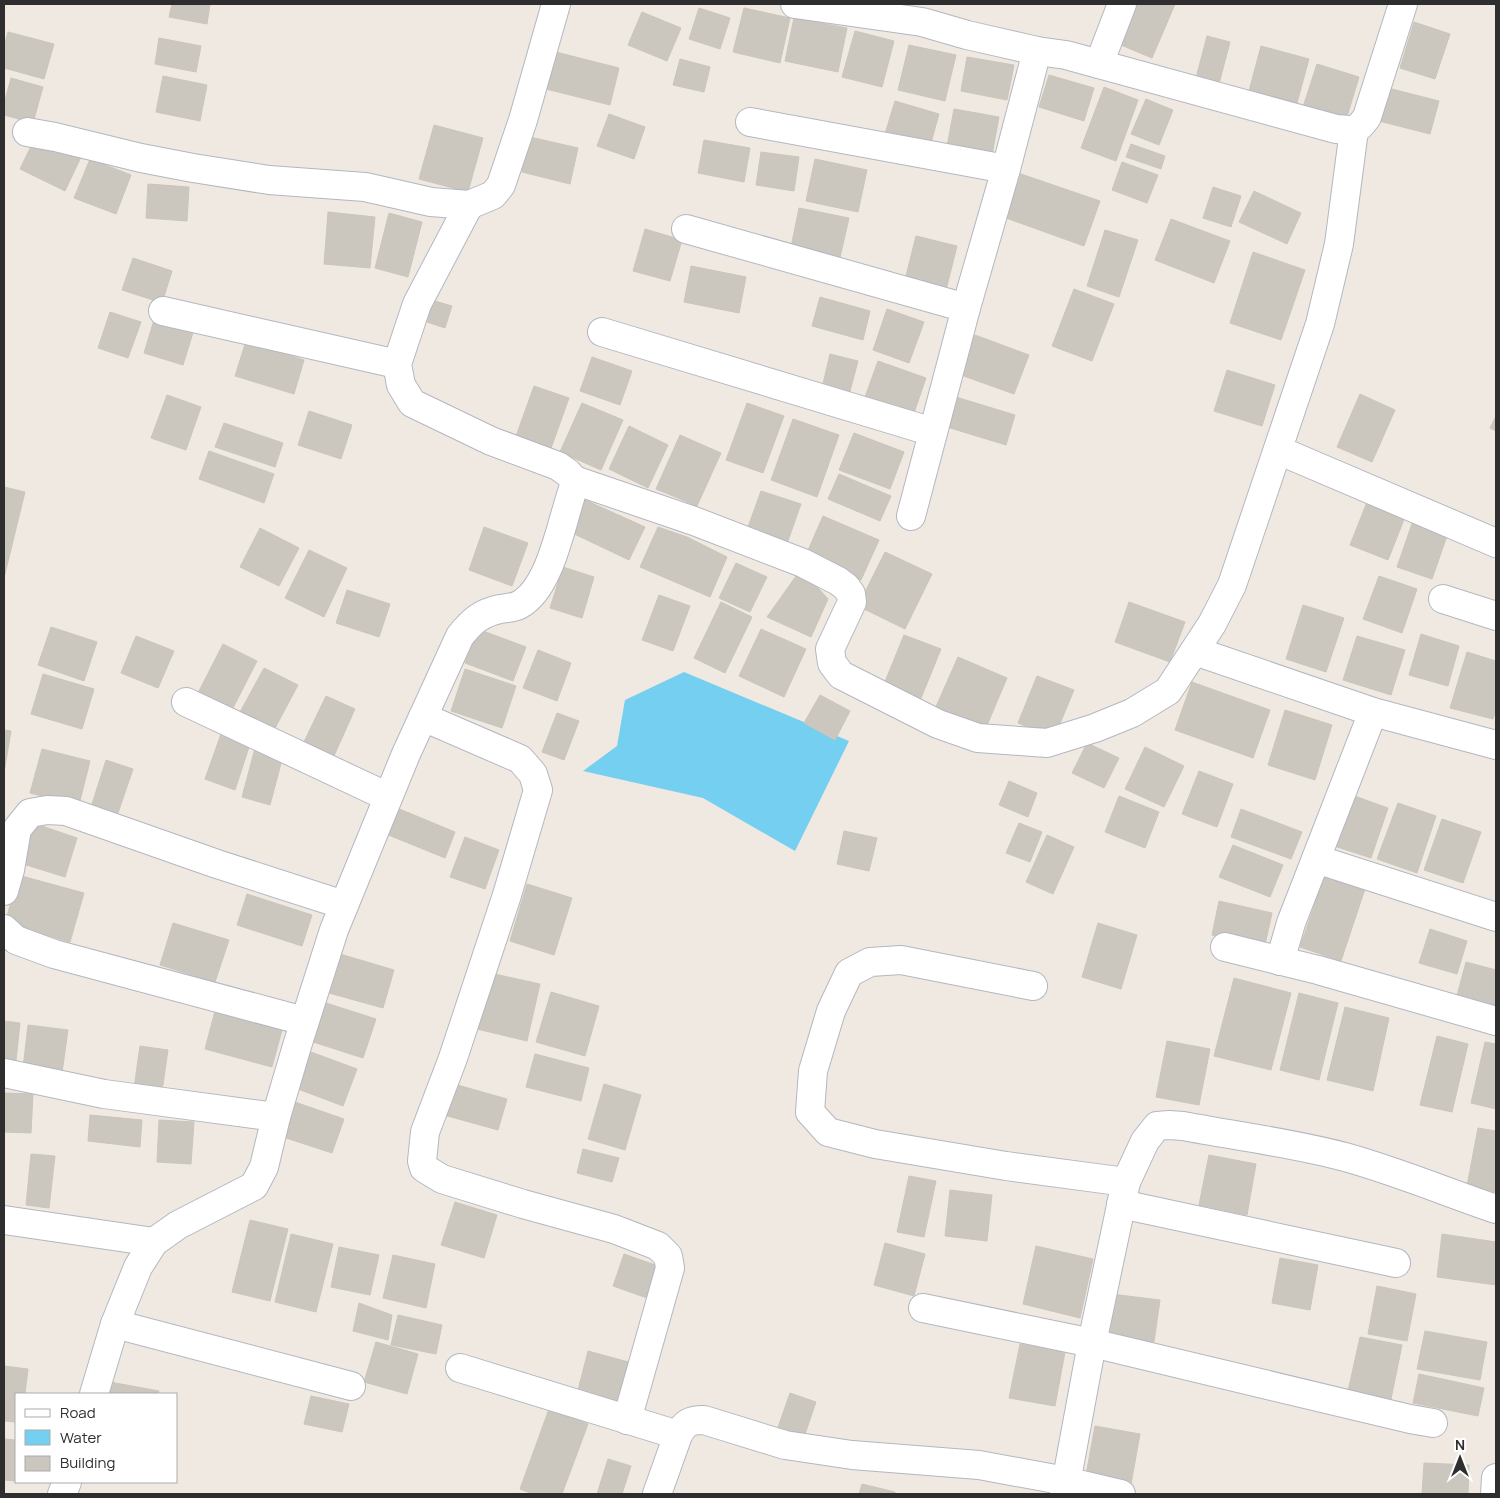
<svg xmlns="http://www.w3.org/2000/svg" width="1500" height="1498" viewBox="0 0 1500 1498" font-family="Manrope,sans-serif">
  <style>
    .water { fill: #75cff0 }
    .building { fill: #cbc7bf; stroke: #cbc5ba }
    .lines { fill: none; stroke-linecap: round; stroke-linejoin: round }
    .minor-casing { stroke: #b4b7c1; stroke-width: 30 }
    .minor { stroke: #fff; stroke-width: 28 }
  </style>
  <rect width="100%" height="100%" fill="#efe9e1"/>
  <path class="water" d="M684 672 849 741 795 851 703 798 583 771 617 746 625 700Z"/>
  <g class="building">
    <path d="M172 4H210L207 24 169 17Z"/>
    <path d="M1138 4H1175L1152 58 1121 45Z"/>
    <path d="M699 8 730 18 720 49 689 39Z"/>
    <path d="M744 8 790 18 780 63 733 52Z"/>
    <path d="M642 12 681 28 667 61 628 45Z"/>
    <path d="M794 18 847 28 838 72 785 61Z"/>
    <path d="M1414 22 1450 34 1435 79 1400 68Z"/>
    <path d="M855 31 894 41 882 87 842 77Z"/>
    <path d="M8 32 54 44 44 79 4 68V47Z"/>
    <path d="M1207 36 1230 42 1219 84 1196 78Z"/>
    <path d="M159 38 201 46 196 72 155 64Z"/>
    <path d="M909 45 956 55 945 101 898 90Z"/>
    <path d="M1261 46 1309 59 1297 103 1249 91Z"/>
    <path d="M548 50 619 68 610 105 538 87Z"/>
    <path d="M967 57 1014 65 1007 100 961 91Z"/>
    <path d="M680 59 710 67 704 92 673 85Z"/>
    <path d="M1317 64 1359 77 1346 120 1303 107Z"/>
    <path d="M1049 75 1094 88 1084 121 1039 107Z"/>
    <path d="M163 76 207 85 200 121 156 112Z"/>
    <path d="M11 78 43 87 33 123 4 115V104Z"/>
    <path d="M1104 87 1138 100 1116 161 1081 148Z"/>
    <path d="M1384 87 1439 101 1430 134 1375 120Z"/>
    <path d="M1146 99 1173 110 1159 145 1131 134Z"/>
    <path d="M895 101 939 114 929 150 884 137Z"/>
    <path d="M954 109 999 117 991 160 946 152Z"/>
    <path d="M609 114 645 127 634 159 597 146Z"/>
    <path d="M434 125 483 138 468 192 419 179Z"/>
    <path d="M36 136 81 157 65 191 20 169Z"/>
    <path d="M530 137 578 148 570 184 522 172Z"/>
    <path d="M704 140 750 148 744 182 698 173Z"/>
    <path d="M1131 144 1165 156 1161 169 1126 157Z"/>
    <path d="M761 152 799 157 794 191 756 185Z"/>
    <path d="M90 159 131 175 116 214 74 198Z"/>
    <path d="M815 159 867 170 858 212 806 201Z"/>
    <path d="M1122 162 1158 175 1147 203 1112 190Z"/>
    <path d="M1021 174 1100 201 1084 246 1006 218Z"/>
    <path d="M148 184 189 187 187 221 146 218Z"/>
    <path d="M1213 187 1241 196 1231 227 1203 218Z"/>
    <path d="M1254 191 1301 213 1287 244 1239 222Z"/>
    <path d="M799 208 849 218 839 262 790 252Z"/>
    <path d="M328 212 375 217 370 268 324 264Z"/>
    <path d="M389 213 422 222 408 277 375 268Z"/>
    <path d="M1171 219 1230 241 1214 283 1155 260Z"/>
    <path d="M645 229 682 240 670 281 633 271Z"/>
    <path d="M1105 230 1138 240 1119 297 1087 286Z"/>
    <path d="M916 236 957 246 946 290 905 280Z"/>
    <path d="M1253 252 1305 270 1281 340 1230 323Z"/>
    <path d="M133 258 172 271 162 303 122 290Z"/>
    <path d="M691 266 746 277 739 313 684 302Z"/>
    <path d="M1074 289 1114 304 1092 361 1052 346Z"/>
    <path d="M820 297 870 311 863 340 812 326Z"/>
    <path d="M428 299 452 306 445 328 421 320Z"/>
    <path d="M887 309 924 322 909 363 873 350Z"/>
    <path d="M157 310 196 323 183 365 144 353Z"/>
    <path d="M110 312 141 322 128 358 98 348Z"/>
    <path d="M975 335 1029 355 1014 394 961 375Z"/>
    <path d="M246 341 304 360 294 394 235 376Z"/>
    <path d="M830 354 858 361 849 395 822 388Z"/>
    <path d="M592 357 632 371 620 405 580 391Z"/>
    <path d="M878 361 926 378 914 413 865 397Z"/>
    <path d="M1227 370 1275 385 1262 426 1214 411Z"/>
    <path d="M534 386 569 398 550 451 515 439Z"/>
    <path d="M1360 394 1395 410 1372 462 1337 447Z"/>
    <path d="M167 395 201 407 186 450 151 438Z"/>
    <path d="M956 397 1015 415 1006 445 947 427Z"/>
    <path d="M582 403 623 420 601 470 560 452Z"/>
    <path d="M747 403 784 416 763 473 726 460Z"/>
    <path d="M309 411 352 425 341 459 298 445Z"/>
    <path d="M1496 416V431L1490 428Z"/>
    <path d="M793 419 839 435 817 497 771 480Z"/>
    <path d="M224 423 283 443 275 467 215 447Z"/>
    <path d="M629 426 668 445 648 488 609 469Z"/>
    <path d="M854 433 904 452 890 489 839 470Z"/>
    <path d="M680 435 721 453 697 506 656 489Z"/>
    <path d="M209 451 274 474 264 503 199 479Z"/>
    <path d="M839 474 891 496 880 521 828 499Z"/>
    <path d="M4 487 25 492 4 578Z"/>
    <path d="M761 491 801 504 784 552 744 538Z"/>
    <path d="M583 499 645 527 629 560 568 531Z"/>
    <path d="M1367 502 1405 517 1388 560 1350 545Z"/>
    <path d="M823 516 879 540 861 580 806 555Z"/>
    <path d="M1414 518 1449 530 1432 579 1397 567Z"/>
    <path d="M484 527 528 543 512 586 469 570Z"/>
    <path d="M658 527 687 537 727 557 710 597 640 567Z"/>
    <path d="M260 528 299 548 279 586 240 567Z"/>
    <path d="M309 550 347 568 324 617 285 598Z"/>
    <path d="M885 552 932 574 905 629 858 606Z"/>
    <path d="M736 563 767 577 750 612 719 598Z"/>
    <path d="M563 567 594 577 582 618 550 608Z"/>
    <path d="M801 569 828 599 811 637 767 617Z"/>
    <path d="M1379 576 1417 589 1402 633 1363 619Z"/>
    <path d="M347 590 390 604 379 637 336 623Z"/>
    <path d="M659 595 690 606 673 651 642 640Z"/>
    <path d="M721 602 752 617 725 673 694 658Z"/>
    <path d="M1129 602 1185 622 1170 662 1115 642Z"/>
    <path d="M1303 605 1344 618 1326 672 1286 659Z"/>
    <path d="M51 627 97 642 84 681 38 665Z"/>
    <path d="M478 629 526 647 513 681 465 663Z"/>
    <path d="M761 629 806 649 784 697 739 676Z"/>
    <path d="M1421 634 1459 646 1448 686 1409 675Z"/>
    <path d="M904 635 941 649 917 708 880 694Z"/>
    <path d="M136 636 174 651 158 688 121 673Z"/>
    <path d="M1357 636 1405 650 1391 695 1343 680Z"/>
    <path d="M223 644 257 661 231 712 197 695Z"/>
    <path d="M538 650 571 663 557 701 523 688Z"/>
    <path d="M1467 652 1496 661V709L1493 719 1450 708Z"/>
    <path d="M958 657 1007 678 985 730 935 709Z"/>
    <path d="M264 668 298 685 273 732 239 714Z"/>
    <path d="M465 669 516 686 502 728 451 711Z"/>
    <path d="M43 674 94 689 82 729 31 714Z"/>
    <path d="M1037 676 1074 690 1054 738 1018 723Z"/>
    <path d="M1192 682 1270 710 1253 758 1175 730Z"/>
    <path d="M820 695 850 711 835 740 804 723Z"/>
    <path d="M326 696 355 709 333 758 303 744Z"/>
    <path d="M1285 710 1332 725 1315 780 1268 765Z"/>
    <path d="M557 713 579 721 564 760 542 752Z"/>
    <path d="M4 730 11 731 4 773Z"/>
    <path d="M221 734 250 744 235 790 205 779Z"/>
    <path d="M1087 743 1119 758 1104 788 1072 773Z"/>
    <path d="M1145 747 1184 766 1164 807 1125 789Z"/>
    <path d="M255 748 283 756 270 805 242 797Z"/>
    <path d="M42 749 90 761 79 805 30 793Z"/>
    <path d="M106 760 133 769 118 813 92 804Z"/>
    <path d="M1199 771 1233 784 1217 827 1182 814Z"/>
    <path d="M1009 781 1037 793 1028 817 999 805Z"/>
    <path d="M1349 794 1388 808 1371 858 1331 845Z"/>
    <path d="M1119 796 1159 812 1145 848 1105 832Z"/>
    <path d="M1398 803 1436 816 1417 873 1377 859Z"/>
    <path d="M397 808 455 832 445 858 386 834Z"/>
    <path d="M1241 809 1302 832 1291 859 1231 837Z"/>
    <path d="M1442 819 1481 832 1463 883 1424 870Z"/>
    <path d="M33 823 77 838 65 877 20 863Z"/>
    <path d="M1019 823 1042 832 1030 862 1006 853Z"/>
    <path d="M844 831 877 838 869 871 837 864Z"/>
    <path d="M1047 835 1074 847 1053 894 1026 882Z"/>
    <path d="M465 837 499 850 485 889 450 877Z"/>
    <path d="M1233 845 1283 865 1270 897 1219 877Z"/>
    <path d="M1326 872 1366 886 1341 961 1300 947Z"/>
    <path d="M18 875 84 893 70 942 5 924Z"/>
    <path d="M527 884 572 898 554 955 510 941Z"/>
    <path d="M247 894 312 915 302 946 237 925Z"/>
    <path d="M1219 901 1272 913 1265 945 1212 935Z"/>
    <path d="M173 923 229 940 215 982 160 965Z"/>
    <path d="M1098 923 1137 935 1121 989 1082 977Z"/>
    <path d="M1430 929 1467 941 1457 974 1419 963Z"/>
    <path d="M340 954 394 970 383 1008 329 993Z"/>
    <path d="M1466 962 1496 970V1000L1492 1014 1455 1003Z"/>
    <path d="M490 973 540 984 527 1041 477 1029Z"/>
    <path d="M1234 978 1291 993 1271 1070 1214 1056Z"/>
    <path d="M551 992 599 1006 585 1056 536 1042Z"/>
    <path d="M1299 993 1338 1003 1319 1080 1280 1070Z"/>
    <path d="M323 1002 376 1019 363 1058 310 1041Z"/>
    <path d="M1345 1007 1389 1018 1373 1091 1327 1080Z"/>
    <path d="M215 1011 282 1030 272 1067 205 1049Z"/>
    <path d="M4 1021 20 1023 15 1070 4 1068Z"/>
    <path d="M28 1025 68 1030 62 1073 23 1068Z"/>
    <path d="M1437 1036 1468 1044 1452 1112 1420 1105Z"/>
    <path d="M1167 1041 1210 1049 1199 1105 1156 1097Z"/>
    <path d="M1485 1042 1496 1044V1109L1471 1103Z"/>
    <path d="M140 1046 168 1050 162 1091 134 1088Z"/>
    <path d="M311 1052 357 1069 343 1106 298 1089Z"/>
    <path d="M535 1054 589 1068 581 1101 526 1087Z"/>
    <path d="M454 1084 507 1099 498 1130 444 1115Z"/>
    <path d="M604 1084 641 1095 625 1150 588 1139Z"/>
    <path d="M4 1093 33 1094 31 1133 4 1132Z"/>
    <path d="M292 1101 344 1119 332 1153 280 1136Z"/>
    <path d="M90 1115 142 1120 140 1147 88 1141Z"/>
    <path d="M159 1120 194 1122 191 1164 157 1162Z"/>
    <path d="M1478 1128 1496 1131V1192L1467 1186Z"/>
    <path d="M583 1149 619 1158 612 1182 577 1173Z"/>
    <path d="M31 1154 55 1156 49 1208 26 1205Z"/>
    <path d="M1209 1155 1256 1164 1247 1215 1199 1205Z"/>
    <path d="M909 1176 936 1181 924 1237 897 1232Z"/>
    <path d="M950 1190 992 1195 987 1241 945 1236Z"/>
    <path d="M455 1202 497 1215 484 1258 441 1245Z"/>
    <path d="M250 1220 288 1229 270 1301 232 1292Z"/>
    <path d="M291 1234 333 1244 316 1312 275 1302Z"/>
    <path d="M1442 1234 1496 1242V1285L1437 1277Z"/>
    <path d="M885 1243 925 1254 914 1296 874 1285Z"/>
    <path d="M1036 1246 1093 1259 1080 1318 1023 1304Z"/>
    <path d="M339 1247 379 1255 370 1295 331 1287Z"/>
    <path d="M624 1254 658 1266 647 1298 613 1286Z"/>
    <path d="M393 1255 435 1264 426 1308 383 1298Z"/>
    <path d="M1280 1258 1318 1265 1310 1310 1272 1303Z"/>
    <path d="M1377 1286 1416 1294 1407 1341 1368 1334Z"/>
    <path d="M1111 1294 1160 1300 1154 1342 1105 1335Z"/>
    <path d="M359 1303 392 1315 388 1340 353 1331Z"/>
    <path d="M398 1315 442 1325 436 1354 391 1345Z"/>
    <path d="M1425 1331 1487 1342 1480 1380 1417 1369Z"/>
    <path d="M1360 1337 1402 1345 1389 1409 1346 1400Z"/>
    <path d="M376 1342 418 1354 407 1394 364 1382Z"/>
    <path d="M1020 1344 1065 1352 1055 1406 1009 1398Z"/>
    <path d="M588 1351 632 1363 619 1409 576 1398Z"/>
    <path d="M4 1366 28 1369 25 1394H16V1422L4 1421Z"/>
    <path d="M1419 1374 1484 1388 1478 1416 1413 1403Z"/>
    <path d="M110 1382 159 1391 158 1394H108Z"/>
    <path d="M790 1393 816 1402 802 1443 776 1433Z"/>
    <path d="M311 1396 349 1404 342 1432 304 1424Z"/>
    <path d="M549 1409 588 1424 562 1494H533L520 1489Z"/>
    <path d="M1095 1426 1140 1434 1131 1484 1086 1475Z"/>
    <path d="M4 1439 16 1440V1481L4 1480Z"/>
    <path d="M608 1459 631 1466 622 1494H597Z"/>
    <path d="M1424 1463 1469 1465 1468 1494H1422Z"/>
    <path d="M862 1484 895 1492V1494H859Z"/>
  </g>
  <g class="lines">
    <g class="minor-casing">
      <g id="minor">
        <path d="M795 4 922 22 967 35 1037 51 1066 55 1336 129C1354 130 1356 133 1367 117L1403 4"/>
        <path d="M1099 64 1122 4"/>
        <path d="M750 122 1006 169"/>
        <path d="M27 132 55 137 141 158 193 168 269 180 365 187 431 202 469 205 493 195 501 185 523 120 556 4"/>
        <path d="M686 229 966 308"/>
        <path d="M163 311 397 364"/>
        <path d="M602 332 933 432"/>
        <path d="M1278 450 1496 543"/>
        <path d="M574 480 694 521 803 563 838 581 846 587 851 594 852 602 830 649 832 663 841 675 938 724 978 738 1047 743 1095 728 1132 713 1168 691 1212 624 1232 585 1320 324 1339 244 1354 130"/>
        <path d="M911 516 966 308 1006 169 1037 51"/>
        <path d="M1443 599 1496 616"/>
        <path d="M1195 651 1373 712 1496 745"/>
        <path d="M186 702 388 797"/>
        <path d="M423 717 520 759 533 774 538 790 507 895 453 1058 425 1132 422 1161 424 1168 442 1179 523 1204 614 1229 658 1246 668 1256 670 1268 627 1420"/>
        <path d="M1316 859 1496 917"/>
        <path d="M4 891 10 870 17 829 30 813 47 810 66 811 217 864 344 905"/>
        <path d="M4 929 16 940 54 954 304 1021"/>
        <path d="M1225 947 1318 970 1496 1021"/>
        <path d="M1280 961 1291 923 1373 712"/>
        <path d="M1033 986 901 960 870 962 849 973 831 1011 813 1071 810 1112 828 1132 875 1144 1006 1166 1126 1182"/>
        <path d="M4 1073 104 1094 276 1117"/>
        <path d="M1121 1204 1396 1263"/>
        <path d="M4 1220 154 1242"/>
        <path d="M923 1308 1092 1343 1410 1419 1433 1423"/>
        <path d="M115 1324 351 1386"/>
        <path d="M460 1368 678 1435"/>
        <path d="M94 1394 115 1324 138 1267 154 1242 178 1225 254 1186 264 1167 276 1117 297 1046 334 930 406 754 460 636C472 621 481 613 500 609 506 608 513 608 519 605 551 588 561 523 573 489L574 480 568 473 558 466 491 441 412 403 401 385 397 364 417 304 469 205"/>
        <path d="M62 1494 67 1482"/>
        <path d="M657 1494 678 1435C685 1423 689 1420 704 1420L785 1445 852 1455 979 1465 1066 1481 1121 1494"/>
        <path d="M1064 1494 1092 1343 1126 1182 1145 1141 1157 1126 1169 1125 1183 1126C1237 1136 1292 1143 1345 1157 1396 1171 1446 1192 1496 1209"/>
        <path d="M1495 1494 1496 1478"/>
      </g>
    </g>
    <use href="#minor" class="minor"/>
  </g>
  <rect width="1500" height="1498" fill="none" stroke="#2e2e2e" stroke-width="10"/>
  <rect x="15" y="1393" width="162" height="90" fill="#ffffff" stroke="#ababab"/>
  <rect x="25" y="1409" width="25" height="8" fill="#ffffff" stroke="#ababab"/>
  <text x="60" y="1418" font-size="15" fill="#2e2e2e">Road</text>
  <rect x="25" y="1430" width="25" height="15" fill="#75cff0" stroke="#ababab"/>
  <text x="60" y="1443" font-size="15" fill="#2e2e2e">Water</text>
  <rect x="25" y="1456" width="25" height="15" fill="#cbc7bf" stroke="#ababab"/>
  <text x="60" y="1468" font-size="15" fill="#2e2e2e">Building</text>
  <g transform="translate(1460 1458)" stroke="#ffffff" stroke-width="4" paint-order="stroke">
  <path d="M0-4L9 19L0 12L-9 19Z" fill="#2e2e2e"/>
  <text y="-8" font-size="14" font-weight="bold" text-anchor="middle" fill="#2e2e2e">N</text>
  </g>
</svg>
